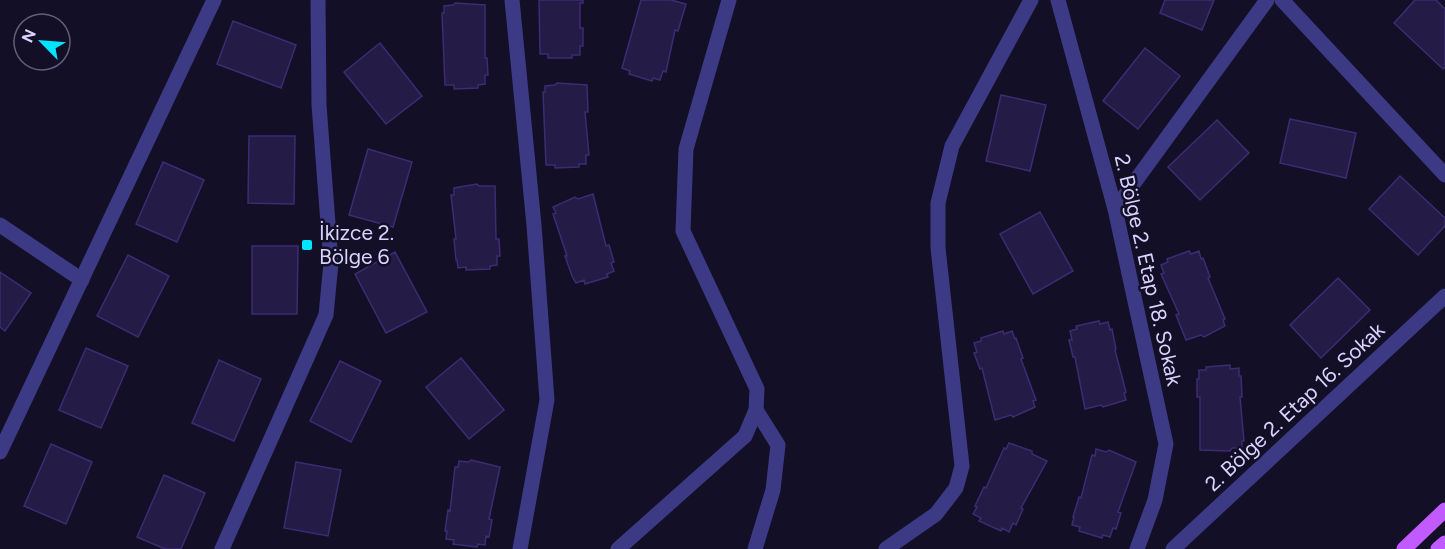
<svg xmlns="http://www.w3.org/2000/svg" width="1445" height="549" viewBox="0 0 1445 549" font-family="Figtree,sans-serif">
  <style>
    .building { fill: #241b47; stroke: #3b2d73; stroke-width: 1.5 }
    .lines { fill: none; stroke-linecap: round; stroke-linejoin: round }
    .minor { stroke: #3d3a85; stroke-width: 15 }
    .major { stroke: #c25bff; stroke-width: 15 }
    .poi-dot { fill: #00e5ff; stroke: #130f26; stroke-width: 2 }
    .labels { text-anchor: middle; stroke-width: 5; stroke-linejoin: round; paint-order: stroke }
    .poi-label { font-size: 21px; fill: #d9d4ff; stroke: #130f26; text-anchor: start }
    .street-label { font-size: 21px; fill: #d9d4ff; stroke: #130f26 }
  </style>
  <rect width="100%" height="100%" fill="#130f26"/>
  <g class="building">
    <path d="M539 0H583V3H580V28H583V46H580V55H572V58H548V54H540Z"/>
    <path d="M641 0H671L686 4 678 31 675 30 666 72 663 71 660 80 653 78 652 81 629 74 630 71 622 68Z"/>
    <path d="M1165 0H1214L1202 30 1160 13Z"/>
    <path d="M1415 0H1436L1445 9V67L1443 69 1394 23Z"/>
    <path d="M455 3 485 5V58H487L488 75H485V84L478 85V88L454 89V85H445L442 13H444V6L453 5Z"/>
    <path d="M233 21 296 45 281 88 217 64Z"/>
    <path d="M380 43 422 96 386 124 344 72Z"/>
    <path d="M1145 48 1180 76 1138 129 1103 101Z"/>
    <path d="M557 83 587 85 588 112H585L589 155H586V164H579V167L555 168V165H546L543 92H545V86L555 85Z"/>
    <path d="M1001 95 1046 105 1030 171 986 161Z"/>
    <path d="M1290 119 1356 133 1346 178 1280 163Z"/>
    <path d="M1217 120 1249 153 1200 200 1168 167Z"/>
    <path d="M249 136H295L294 204 248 203Z"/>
    <path d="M368 149 412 162 393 227 349 215Z"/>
    <path d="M163 162 204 180 177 242 136 224Z"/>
    <path d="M1400 176 1445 218V226L1418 255 1369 209Z"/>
    <path d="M477 184 479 186H495L496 239H499L500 256H497V265L490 266V269L466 270V267L458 268 457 260H456L454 239H456L451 195H454V188Z"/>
    <path d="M593 194 606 246 609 245 614 262 611 263 614 271 607 274 608 277 585 284 584 280 576 283 572 276 565 256H567L553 214 556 213 553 207 575 197 578 199Z"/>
    <path d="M1040 212 1073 271 1033 294 1000 234Z"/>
    <path d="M252 246H298L297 314H252Z"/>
    <path d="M1189 251 1191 254 1199 251 1201 259 1203 258 1210 277 1208 278 1225 319 1223 320 1225 326 1204 337 1201 335 1186 340 1176 315 1179 314 1161 274 1164 273 1161 265 1168 262 1167 259Z"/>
    <path d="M395 252 427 312 386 333 355 274Z"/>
    <path d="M128 255 169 276 138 337 97 316Z"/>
    <path d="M0 272 31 293 5 331 0 327Z"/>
    <path d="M1338 278 1370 310 1321 358 1290 325Z"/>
    <path d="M1099 321 1100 324 1108 322 1110 330 1112 329 1116 349 1115 350 1126 392 1124 393 1126 400 1103 407 1101 405 1085 409 1075 357H1073L1069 340H1072L1070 331 1077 329 1076 326Z"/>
    <path d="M1003 331 1004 334 1012 331 1015 339 1016 338 1023 358 1021 359 1036 400 1033 401 1035 407 1013 417 1011 415 995 420 982 368 980 369 974 353 977 352 974 343 981 341V338Z"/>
    <path d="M86 348 128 366 101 428 59 410Z"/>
    <path d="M461 358 504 410 469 439 426 387Z"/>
    <path d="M219 360 261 379 234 441 192 423Z"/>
    <path d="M340 361 381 381 351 442 310 421Z"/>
    <path d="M1230 365V369L1239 368V376H1241L1242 397H1240L1244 441H1242V448H1232L1230 451 1200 450V397H1197V379H1199V370H1206V367Z"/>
    <path d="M1009 443 1032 451V454L1047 461 1021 508 1023 509 1016 525 1013 523 1009 532 1002 528 1001 531 979 521 981 518 973 514 977 507 975 506 984 487 986 488 1004 448 1006 449Z"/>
    <path d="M51 444 92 462 66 524 24 506Z"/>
    <path d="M1096 449 1106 452 1109 450 1136 462 1118 512 1121 513 1116 529 1113 528 1110 537 1103 535 1102 538 1079 531 1080 527 1072 525 1074 517H1073L1079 497 1081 498 1092 455 1095 456Z"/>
    <path d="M471 460 500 467 489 519 492 520 489 537 486 536 485 545 478 544 477 547 453 544 454 540 446 539 447 531H445L448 510 450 511 455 467H458L459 461 469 462Z"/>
    <path d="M296 462 341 470 328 536 284 528Z"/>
    <path d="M164 475 205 493 181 549H165L137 537Z"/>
  </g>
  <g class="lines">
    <g class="minor">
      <path d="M512 0 534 225 547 400 520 549"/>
      <path d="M1058 0 1115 209 1166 444 1155 500 1137 549"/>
      <path d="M1282 0 1445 175"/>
      <path d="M1115 209 1267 0"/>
      <path d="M0 225 82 280"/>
      <path d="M0 452 214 0"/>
      <path d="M222 549 326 315 331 263 319 105 318 0"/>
      <path d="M618 549 745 436 756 410 757 389 683 231 686 149 729 0"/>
      <path d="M755 549 773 490 778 445 756 410"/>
      <path d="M886 549 936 514 956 488 962 466 938 248V203L952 146 1031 0"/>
      <path d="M1173 549 1445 296"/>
    </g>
    <g class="major">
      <path d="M1404 549 1445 510"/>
      <path d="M1438 549 1445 543"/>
    </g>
  </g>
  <rect class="poi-dot" x="301" y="239" width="12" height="12" rx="3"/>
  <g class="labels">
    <g class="poi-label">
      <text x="319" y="240">İkizce 2.<tspan x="319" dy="24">Bölge 6</tspan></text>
    </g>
    <g class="street-label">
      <text transform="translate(1148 270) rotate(77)" y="7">2. Bölge 2. Etap 18. Sokak</text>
      <text transform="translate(1295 407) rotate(-43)" y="7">2. Bölge 2. Etap 16. Sokak</text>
    </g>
  </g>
  <g transform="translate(42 42) rotate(295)"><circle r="28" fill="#130f26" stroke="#625e7d" stroke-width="1.5"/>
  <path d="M0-4.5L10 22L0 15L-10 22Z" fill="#00e5ff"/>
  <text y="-9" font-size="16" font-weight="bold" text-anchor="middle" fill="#d9d4ff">N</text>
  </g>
</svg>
